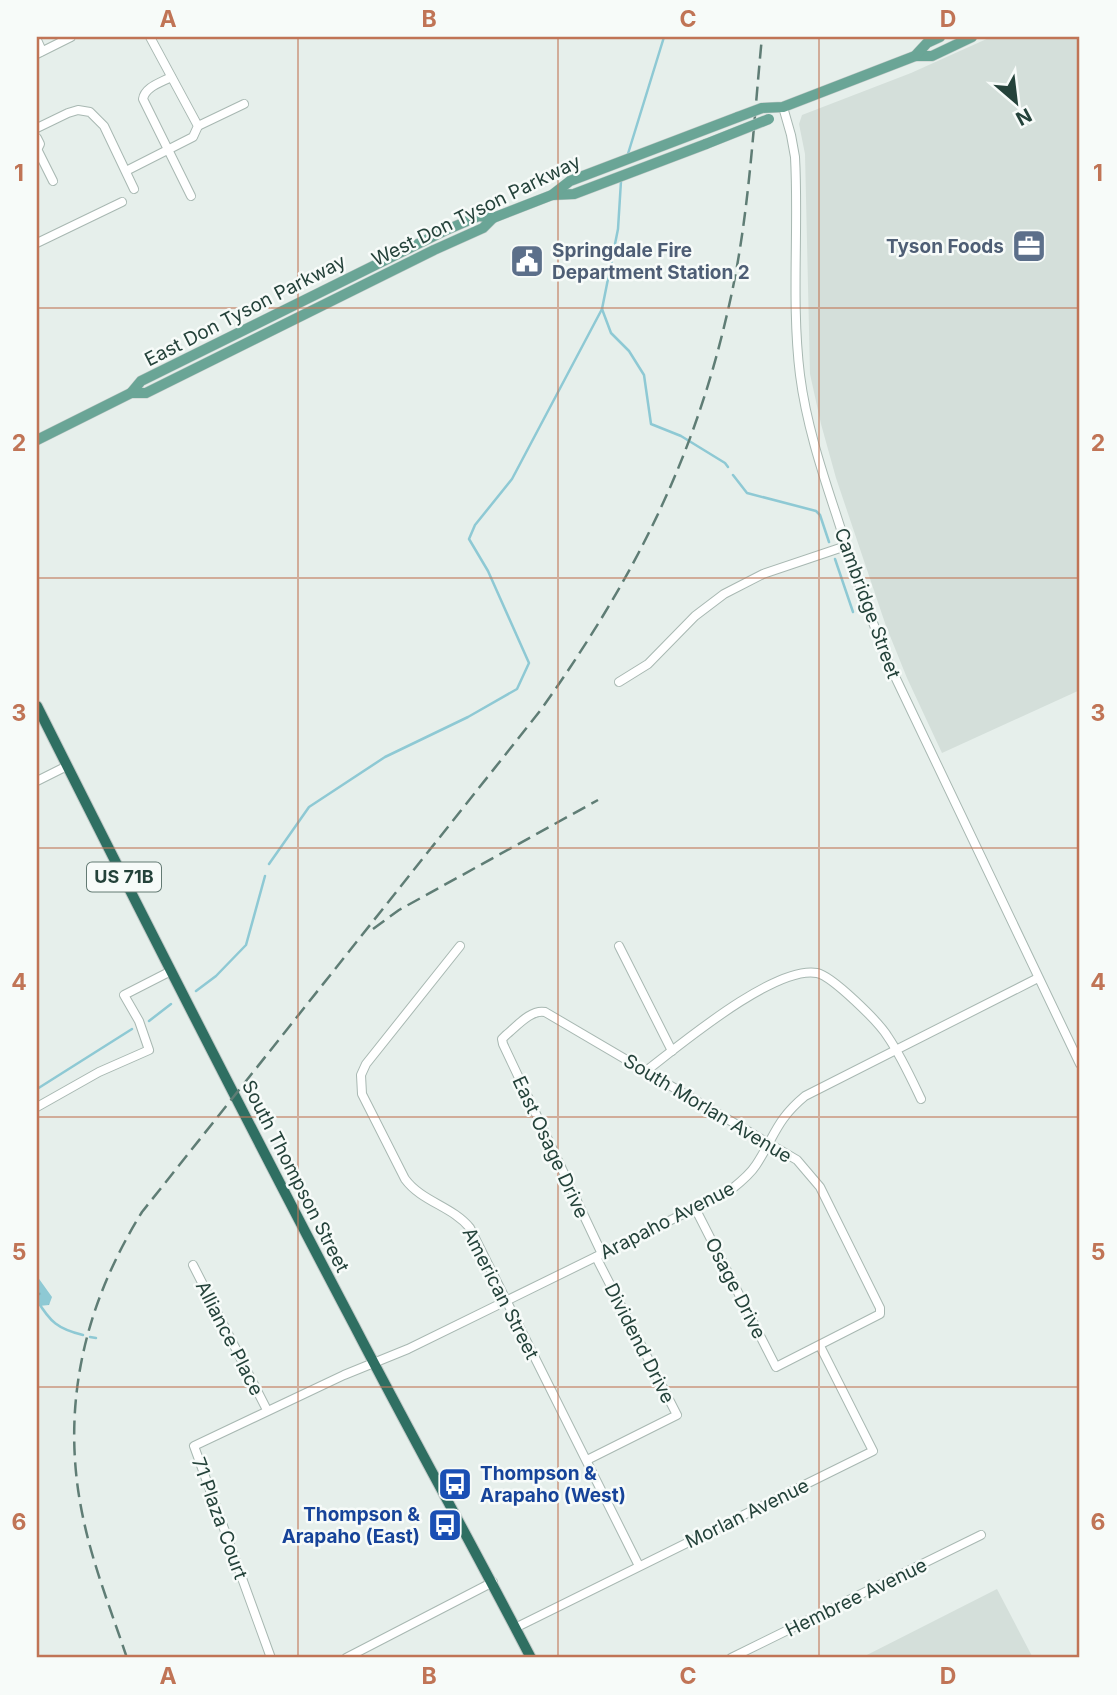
<svg xmlns="http://www.w3.org/2000/svg" width="1117" height="1695" viewBox="0 0 1117 1695" font-family="Inter,sans-serif">
  <style>
    .built { fill: #d4dfda }
    .water { fill: url(#water-ripples) }
    .lines { fill: none; stroke-linecap: round; stroke-linejoin: round }
    .stream { stroke: #8ec9d4; stroke-width: 2.5 }
    .minor-casing { stroke: #a8b8b2; stroke-width: 10 }
    .major-casing { stroke: #c2cac8; stroke-width: 11 }
    .highway-casing { stroke: #c2cac8; stroke-width: 12 }
    .minor { stroke: #fff; stroke-width: 8 }
    .major { stroke: #6aa596; stroke-width: 10 }
    .highway { stroke: #2f6f62; stroke-width: 10 }
    .rail { stroke: #5f7d75; stroke-width: 2.5; stroke-dasharray: 14 7; stroke-linecap: butt }
    .major-bridge-casing { stroke: #c2cac8; stroke-width: 11; stroke-linecap: butt }
    .major-bridge { stroke: #6aa596; stroke-width: 10 }
    .grid { fill: none; stroke: #c07456; stroke-width: 2; stroke-opacity: 0.55 }
    .labels { text-anchor: middle; stroke-width: 5; stroke-linejoin: round; paint-order: stroke }
    .shield { fill: #f7fbf9; stroke: #637a73; stroke-width: 2 }
    .shield-label { font-size: 18px; font-weight: bold; fill: #24423a }
    .street-label { font-size: 19px; fill: #24423a; stroke: #f7fbf9 }
    .service-label { font-size: 19px; font-weight: bold; fill: #4e5e75; stroke: #f7fbf9; text-anchor: end }
    .transit-label { font-size: 19px; font-weight: bold; fill: #164399; stroke: #f7fbf9; text-anchor: start }
    .neatline { fill: none; stroke: #c07456; stroke-width: 2.5 }
    .grid-label { font-size: 23px; text-anchor: middle; font-weight: bold; fill: #c07456 }
  </style>
  <defs>
    <pattern id="water-ripples" width="26" height="14" patternUnits="userSpaceOnUse" patternTransform="scale(1.75)"><rect width="26" height="14" fill="#8ec9d4"/><path d="M2 4q2-2 4 0t4 0M15 11q2-2 4 0t4 0" fill="none" stroke="#74a5ad"/></pattern>
  </defs>
  <rect width="100%" height="100%" fill="#e6efeb"/>
  <g class="built">
    <path d="M991 37H1080V690L942 753 907 678 886 626 836 478 821 424 810 374 805 154 799 124 802 115 911 73Z"/>
    <path d="M997 1589 1033 1658H861Z"/>
  </g>
  <path class="water" d="M37 1276 52 1297 49 1305 39 1306 37 1310Z"/>
  <g class="lines">
    <g class="stream">
      <path d="M627 157 664 37"/>
      <path d="M602 309 611 333 629 351 644 375 651 424 681 436 725 463 728 467"/>
      <path d="M733 475 747 493 816 511 820 515 829 542"/>
      <path d="M835 559 853 612"/>
      <path d="M269 864 309 807 385 757 468 717 517 689 529 663 488 571 469 539 475 525 512 479 602 309 618 229 621 181"/>
      <path d="M196 991 216 976 246 945 265 876"/>
      <path d="M149 1021 171 1004"/>
      <path d="M37 1089 132 1029"/>
      <path d="M37 1300C50 1322 58 1329 83 1335"/>
      <path d="M90 1337 96 1338"/>
    </g>
    <g class="minor-casing">
      <g id="minor">
        <path d="M37 40 42 51"/>
        <path d="M37 54 71 37"/>
        <path d="M171 77C160 83 145 87 143 99L191 196"/>
        <path d="M783 107 791 135 795 157C799 229 791 302 800 375 806 422 821 469 836 514 852 564 869 615 889 664L1080 1064"/>
        <path d="M198 126 244 104"/>
        <path d="M37 128 68 113 78 110 90 112 104 126 134 189"/>
        <path d="M37 138 40 144 37 150"/>
        <path d="M37 149 53 181"/>
        <path d="M126 171 193 137 198 126 150 37"/>
        <path d="M37 243 122 202"/>
        <path d="M619 682 648 664 695 616 724 594 763 574 846 546"/>
        <path d="M37 781 67 766"/>
        <path d="M460 946 366 1064 361 1075 362 1094 405 1179C422 1202 452 1206 470 1228L639 1566"/>
        <path d="M619 946 672 1051"/>
        <path d="M646 1071C680 1045 775 965 817 973 832 976 879 1022 888 1037 901 1056 911 1078 921 1099"/>
        <path d="M37 1107 99 1072 149 1050 139 1021 124 995 171 971"/>
        <path d="M602 1254 503 1044 502 1039 506 1035C516 1027 531 1009 545 1012L797 1160 820 1187 880 1308V1314L776 1367 695 1208"/>
        <path d="M193 1265 267 1410"/>
        <path d="M587 1460 677 1415 596 1257"/>
        <path d="M515 1628 873 1451 820 1346"/>
        <path d="M271 1658 194 1446 344 1375 408 1349 728 1192C738 1184 749 1176 756 1165 775 1136 776 1120 805 1096L1038 978"/>
        <path d="M346 1658 493 1582"/>
        <path d="M731 1658 981 1535"/>
      </g>
    </g>
    <g class="major-casing">
      <g id="major">
        <path d="M915 56H932L972 37"/>
        <path d="M762 108 783 107 915 56 927 43 940 37"/>
        <path d="M552 195 574 194 706 144"/>
        <path d="M131 393 141 381 444 231 479 216 493 218"/>
        <path d="M37 440 131 393H146L434 250 483 228 493 218 552 195 570 181 738 117"/>
      </g>
    </g>
    <g class="highway-casing">
      <path id="highway" d="M37 706C141 913 246 1120 354 1325 412 1437 473 1546 531 1658"/>
    </g>
    <use href="#minor" class="minor"/>
    <use href="#major" class="major"/>
    <use href="#highway" class="highway"/>
    <g class="rail">
      <path d="M373 929 399 910 598 800"/>
      <path d="M127 1658C112 1613 94 1568 84 1522 59 1411 83 1307 142 1212L540 711C631 583 693 464 728 310 749 221 753 128 762 37"/>
    </g>
    <g class="major-bridge-casing">
      <g id="major-bridge">
        <path d="M738 117 762 108"/>
        <path d="M706 144 769 119"/>
      </g>
    </g>
    <use href="#major-bridge" class="major-bridge"/>
  </g>
  <path class="grid" d="M298 37V1658M558 37V1658M819 37V1658M37 308H1080M37 578H1080M37 848H1080M37 1117H1080M37 1387H1080"/>
  <defs>
    <g id="office-square" transform="scale(1.75)"><rect x="-9" y="-9" width="18" height="18" rx="4" fill="#5c6f8a" stroke="#f7fbf9"/><path d="M-6-3h4V-5.5h4V-3h4V5H-6ZM-1-4.5V-3h2v-1.5ZM-6 0V1H6V0Z" fill="#fff"/></g>
    <g id="civic-square" transform="scale(1.75)"><rect x="-9" y="-9" width="18" height="18" rx="4" fill="#5c6f8a" stroke="#f7fbf9"/><path d="M-.6-6.5H3V-4.5H.6V-3L4-1V1h2V6H-6V1h2V-1L-.6-3ZM-1.2 2.5V6h2.4V2.5Z" fill="#fff"/></g>
    <g id="bus-square" transform="scale(1.75)"><rect x="-9" y="-9" width="18" height="18" rx="4" fill="#1a4fb4" stroke="#f7fbf9"/><path d="M-5-6H5V4H4V6H2V4H-2V6H-4V4H-5ZM-3.5-4V0h7V-4ZM-3.5 1.2v1.5H-2V1.2ZM2 1.2v1.5H3.5V1.2Z" fill="#fff"/></g>
  </defs>
  <g fill-rule="evenodd">
    <use href="#office-square" x="1029" y="246"/>
    <use href="#civic-square" x="527" y="261"/>
    <use href="#bus-square" x="455" y="1484"/>
    <use href="#bus-square" x="445" y="1525"/>
  </g>
  <g class="labels">
    <rect class="shield" x="87" y="862.5" width="74" height="29" rx="5"/>
    <g class="shield-label">
      <text x="124" y="883">US 71B</text>
    </g>
    <g class="street-label">
      <text transform="translate(476 210) rotate(-26)" y="7">West Don Tyson Parkway</text>
      <text transform="translate(245 310) rotate(-27)" y="7">East Don Tyson Parkway</text>
      <text transform="translate(868 603) rotate(70)" y="7">Cambridge Street</text>
      <text transform="translate(708 1108) rotate(31)" y="7">South Morlan Avenue</text>
      <text transform="translate(551 1147) rotate(65)" y="7">East Osage Drive</text>
      <text transform="translate(296 1176) rotate(63)" y="7">South Thompson Street</text>
      <text transform="translate(667 1220) rotate(-27)" y="7">Arapaho Avenue</text>
      <text transform="translate(736 1288) rotate(63)" y="7">Osage Drive</text>
      <text transform="translate(501 1293) rotate(63)" y="7">American Street</text>
      <text transform="translate(230 1338) rotate(63)" y="7">Alliance Place</text>
      <text transform="translate(640 1343) rotate(63)" y="7">Dividend Drive</text>
      <text transform="translate(747 1513) rotate(-26)" y="7">Morlan Avenue</text>
      <text transform="translate(220 1518) rotate(70)" y="7">71 Plaza Court</text>
      <text transform="translate(856 1597) rotate(-26)" y="7">Hembree Avenue</text>
    </g>
    <g class="service-label">
      <text x="1004" y="253">Tyson Foods</text>
      <text x="552" y="257" text-anchor="start">Springdale Fire<tspan x="552" dy="22">Department Station 2</tspan></text>
    </g>
    <g class="transit-label">
      <text x="480" y="1480">Thompson &amp;<tspan x="480" dy="22">Arapaho (West)</tspan></text>
      <text x="420" y="1521" text-anchor="end">Thompson &amp;<tspan x="420" dy="22">Arapaho (East)</tspan></text>
    </g>
  </g>
  <rect width="1117" height="1695" fill="none" stroke="#f7fbf9" stroke-width="77"/>
  <g transform="translate(1016 102) rotate(152)" stroke="#f7fbf9" stroke-width="5" paint-order="stroke">
  <path d="M0-5L12 26L0 18L-12 26Z" fill="#24423a"/>
  <text y="-10" font-size="19" font-weight="bold" text-anchor="middle" fill="#24423a">N</text>
  </g>
  <rect x="38" y="38" width="1040" height="1618" class="neatline"/>
  <g class="grid-label">
    <text x="168" y="27">A</text>
    <text x="429" y="27">B</text>
    <text x="688" y="27">C</text>
    <text x="948" y="27">D</text>
    <text x="19" y="181">1</text>
    <text x="1098" y="181">1</text>
    <text x="19" y="451">2</text>
    <text x="1098" y="451">2</text>
    <text x="19" y="721">3</text>
    <text x="1098" y="721">3</text>
    <text x="19" y="990">4</text>
    <text x="1098" y="990">4</text>
    <text x="19" y="1260">5</text>
    <text x="1098" y="1260">5</text>
    <text x="19" y="1530">6</text>
    <text x="1098" y="1530">6</text>
    <text x="168" y="1684">A</text>
    <text x="429" y="1684">B</text>
    <text x="688" y="1684">C</text>
    <text x="948" y="1684">D</text>
  </g>
</svg>
